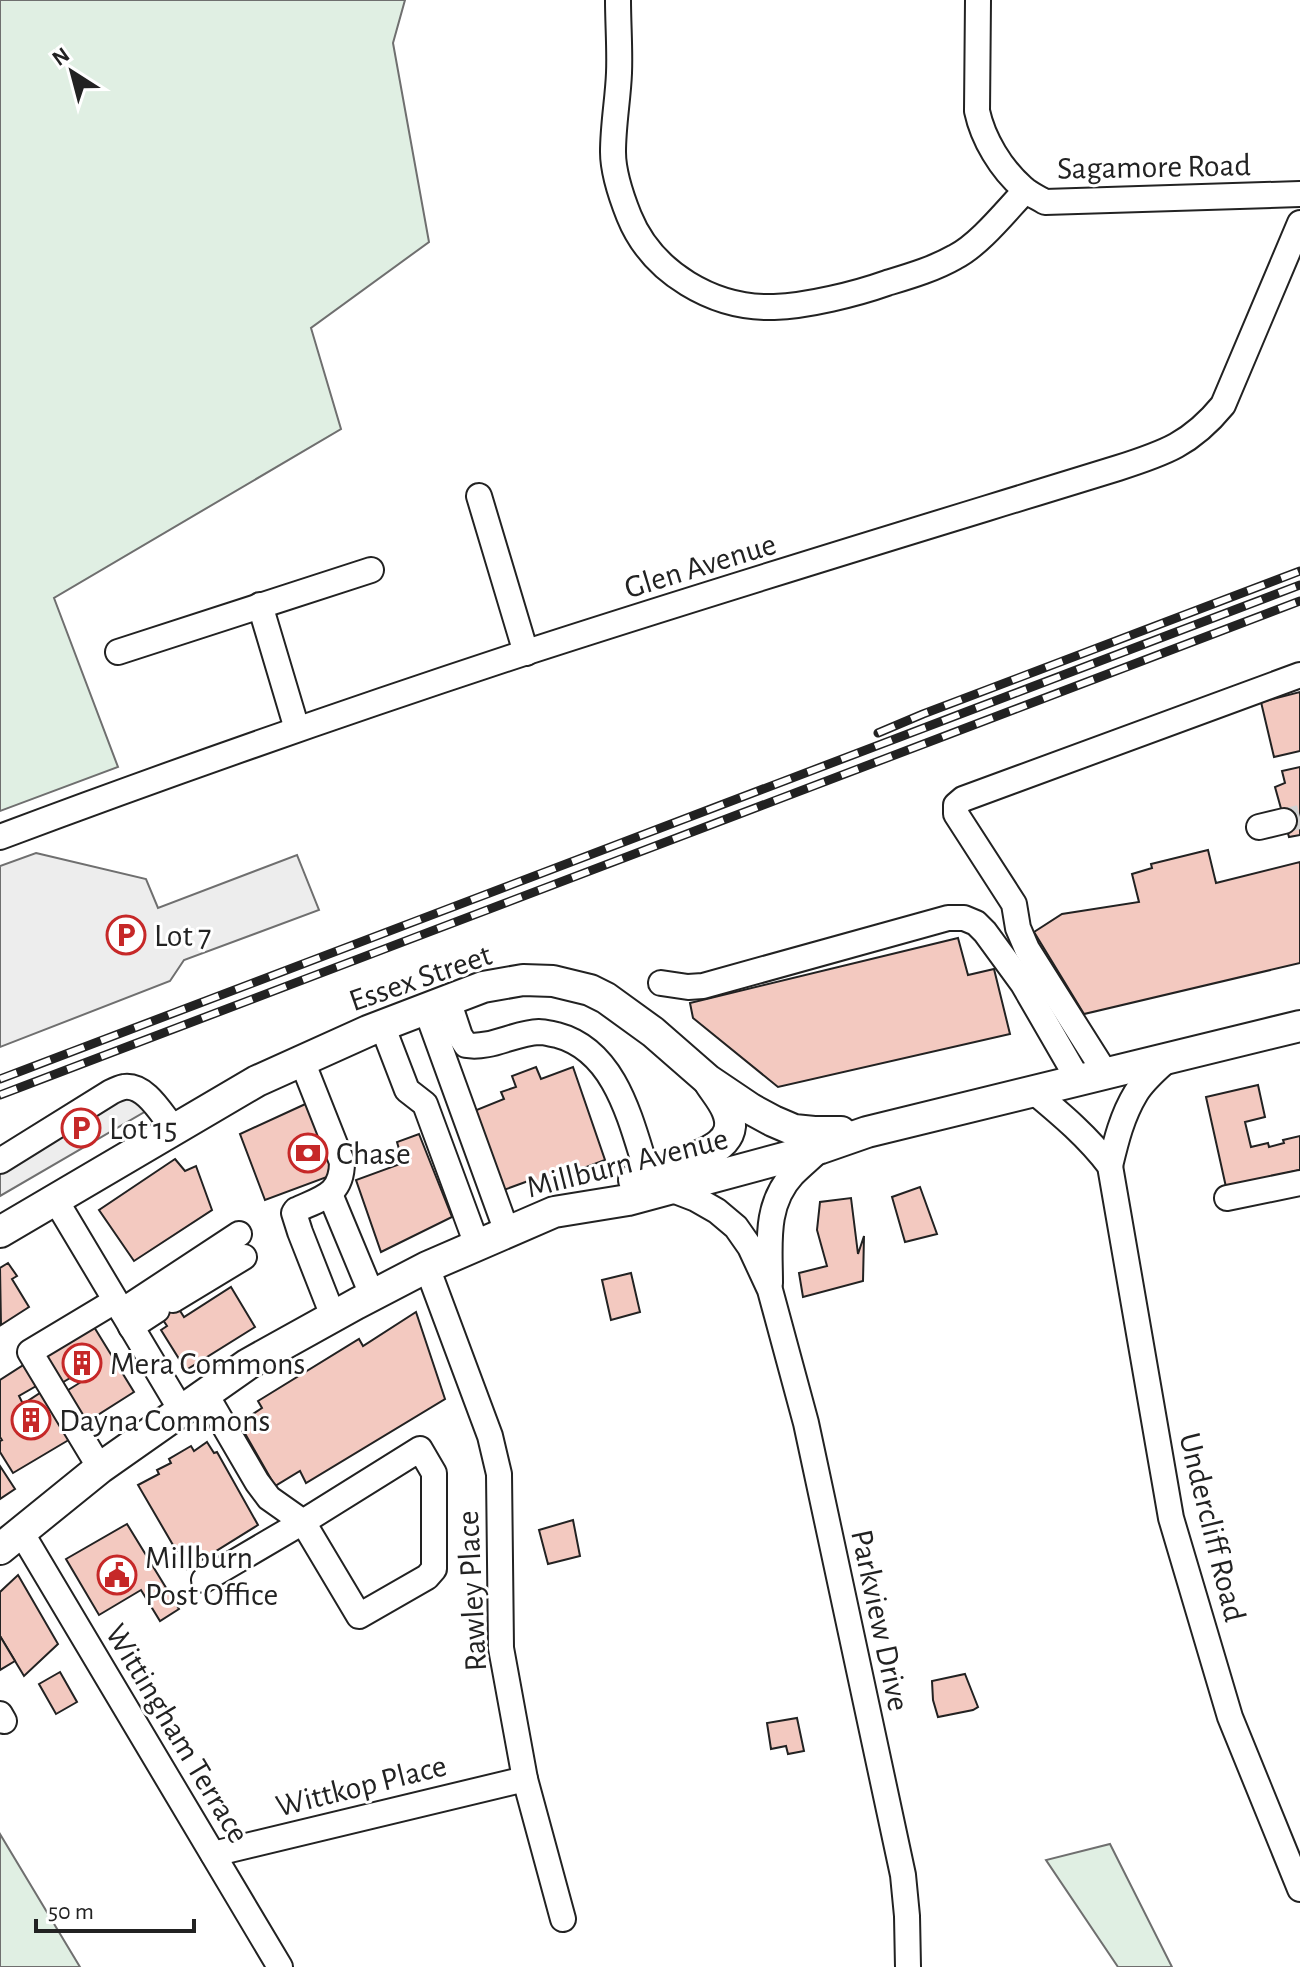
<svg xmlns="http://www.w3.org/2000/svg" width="1300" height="1967" viewBox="0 0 1300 1967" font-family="'Alegreya Sans',sans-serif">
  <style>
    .green { fill: #e0efe3; stroke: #6f6f6f; stroke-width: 2 }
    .parking { fill: #ededed; stroke: #6f6f6f; stroke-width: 2 }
    .building { fill: #f3c9c0; stroke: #222; stroke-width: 2 }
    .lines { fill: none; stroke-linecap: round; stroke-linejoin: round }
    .minor-tunnel { stroke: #d3d3d3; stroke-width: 24; stroke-dasharray: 24 12; stroke-linecap: butt }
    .minor-casing { stroke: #222; stroke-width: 28 }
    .major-casing { stroke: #222; stroke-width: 34 }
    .minor { stroke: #fff; stroke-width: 24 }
    .major { stroke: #fff; stroke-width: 30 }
    .rail-casing { stroke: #222; stroke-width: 9 }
    .rail { stroke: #fff; stroke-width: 6; stroke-dasharray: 18; stroke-linecap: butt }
    .labels { text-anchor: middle; stroke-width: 6; stroke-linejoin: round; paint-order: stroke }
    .street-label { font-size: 32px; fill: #222; stroke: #fff }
    .poi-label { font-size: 32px; fill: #222; stroke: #fff; text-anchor: start }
  </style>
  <rect width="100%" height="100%" fill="#fff"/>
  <g class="green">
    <path d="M0 0H405L393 43 429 242 311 328 341 429 54 598 118 767 0 811Z"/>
    <path d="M0 1834 80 1967H0Z"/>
    <path d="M1110 1844 1172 1967H1118L1046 1860Z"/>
  </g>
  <g class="parking">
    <path d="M36 853 146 879 158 908 297 855 319 910 184 960 170 981 0 1047V866Z"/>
    <path d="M108 1090 165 1100 0 1196V1157Z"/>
  </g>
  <g class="building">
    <path d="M1300 692V751L1274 757 1261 702Z"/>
    <path d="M1300 767V835L1289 837 1275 787 1285 783 1282 771Z"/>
    <path d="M1208 850 1216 883 1300 862V963L1084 1014 1034 932 1062 914 1139 902 1132 874 1152 868 1151 864Z"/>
    <path d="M958 938 968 975 994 969 1010 1034 778 1087 693 1018 690 1003Z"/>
    <path d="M536 1067 541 1079 573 1067 605 1160 536 1186 531 1180 501 1191 474 1111 504 1099 501 1092 516 1087 512 1076Z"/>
    <path d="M1258 1085 1265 1117 1245 1122 1251 1147 1268 1143 1269 1147 1284 1143 1283 1140 1300 1136V1170L1226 1187 1206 1097Z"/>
    <path d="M312 1101 335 1174 265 1200 240 1134Z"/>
    <path d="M419 1134 452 1217 381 1252 356 1180 403 1163 397 1142Z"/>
    <path d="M175 1159 185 1171 196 1166 212 1210 134 1261 99 1210Z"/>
    <path d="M920 1187 937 1234 905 1242 892 1197Z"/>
    <path d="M851 1198 858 1254 864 1236 863 1281 803 1297 799 1273 827 1266 817 1230 820 1202Z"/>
    <path d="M8 1263 17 1276 12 1279 29 1307 1 1325 0 1268Z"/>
    <path d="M631 1273 640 1312 611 1320 602 1280Z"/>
    <path d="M231 1287 255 1327 186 1370 161 1330 167 1326 153 1305 170 1295 184 1317Z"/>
    <path d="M416 1312 445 1399 306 1483 300 1471 275 1486 239 1423 262 1408 258 1401 359 1339 363 1346Z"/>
    <path d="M91 1322 134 1392 85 1423 65 1392 81 1382 77 1374 60 1384 41 1353Z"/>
    <path d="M25 1364 38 1385 19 1396 23 1404 43 1391 72 1438 13 1473 0 1452V1441L2 1440 0 1437V1380Z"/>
    <path d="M207 1442 214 1453 217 1452 258 1525 187 1569 138 1485 159 1474 157 1470 171 1463 169 1459 191 1446 194 1451Z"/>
    <path d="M0 1466 15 1489 0 1499Z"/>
    <path d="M573 1520 580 1556 548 1564 539 1530Z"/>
    <path d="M127 1524 179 1609 160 1621 141 1590 99 1615 66 1559Z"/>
    <path d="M18 1575 58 1644 24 1676 0 1636V1592Z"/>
    <path d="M0 1636 15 1661 0 1670Z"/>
    <path d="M60 1672 77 1702 56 1714 39 1684Z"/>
    <path d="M965 1674 978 1707 973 1710 938 1717 933 1700 932 1681Z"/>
    <path d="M797 1718 804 1751 788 1754 786 1746 771 1749 767 1723Z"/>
  </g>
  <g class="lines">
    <path class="minor-tunnel" d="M1284 821 1300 817"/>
    <g class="minor-casing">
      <g id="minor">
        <path d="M618 0C618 24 620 49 619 73 618 99 613 125 613 152 613 173 621 196 629 216 652 273 714 309 774 307 807 306 856 294 887 283 910 276 934 269 955 257 979 245 1006 211 1025 191"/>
        <path d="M978 0 977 111C983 139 1001 169 1023 188 1029 194 1037 197 1045 202L1300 194"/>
        <path d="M479 496 526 653"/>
        <path d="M260 605 297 729"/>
        <path d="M118 652 371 570"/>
        <path d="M1259 827 1284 821"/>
        <path d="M0 837C173 772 348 711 524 653 721 589 920 529 1118 468 1165 453 1191 444 1223 405L1300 223"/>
        <path d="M661 983 688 987 703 986 948 918H964L976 923 985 932 1023 984 1079 1081"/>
        <path d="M448 1000 460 1036 466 1045C491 1049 514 1033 539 1032 545 1032 551 1034 557 1035 617 1051 631 1123 648 1175"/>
        <path d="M426 1009 507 1232"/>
        <path d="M382 1025 407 1090 425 1104 477 1245"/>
        <path d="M302 1061 342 1162C342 1195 322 1198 296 1210L294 1213 300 1232 333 1316"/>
        <path d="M1106 1074 1027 949 1018 928 1014 904 956 814V805L963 799 1300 675"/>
        <path d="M1033 1091C1062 1115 1088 1137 1110 1166L1171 1518 1230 1717 1300 1889"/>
        <path d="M0 1161 111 1092C115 1090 119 1088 124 1087 146 1084 162 1115 174 1129"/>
        <path d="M1110 1166C1116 1141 1122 1116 1136 1093 1144 1080 1156 1070 1167 1060"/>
        <path d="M670 1189 696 1199 717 1211 736 1227 750 1247 770 1290 806 1423 903 1875 907 1916 908 1967"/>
        <path d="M330 1194 372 1295"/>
        <path d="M1227 1198 1300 1183"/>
        <path d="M55 1199 181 1410"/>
        <path d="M427 1267 490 1436 499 1474 501 1648 525 1779 563 1919"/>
        <path d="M770 1283C770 1245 764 1205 793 1174 802 1165 812 1157 821 1148"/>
        <path d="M173 1300 244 1257"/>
        <path d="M122 1311 239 1234"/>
        <path d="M131 1327 157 1310"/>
        <path d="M100 1468 30 1352 115 1301"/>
        <path d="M21 1532 280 1967"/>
        <path d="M204 1580 303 1522 420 1449 434 1473V1569L427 1577 359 1616 303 1522 269 1498 257 1482 205 1393"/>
        <path d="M0 1714 4 1721"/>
        <path d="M213 1854 525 1779"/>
      </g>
    </g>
    <g class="major-casing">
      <g id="major">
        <path d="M634 1180C650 1175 666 1169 681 1163 705 1154 741 1143 727 1110 723 1100 715 1091 710 1083"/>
        <path d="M0 1232 257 1081 368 1031 483 987 523 980 553 981 590 990 606 998 653 1032 708 1080 751 1109 773 1121 794 1130 814 1132H841"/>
        <path d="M0 1549 100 1468 248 1364 356 1304 427 1267 554 1212 628 1200 821 1148 867 1132 1300 1026"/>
      </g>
    </g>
    <use href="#minor" class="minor"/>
    <use href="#major" class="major"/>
    <g class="rail-casing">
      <g id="rail">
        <path d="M878 733 923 714 1300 571"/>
        <path d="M0 1079 1300 585"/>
        <path d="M0 1095 1300 601"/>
      </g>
    </g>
    <use href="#rail" class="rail"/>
  </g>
  <defs>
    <g id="parking-ring" transform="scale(2)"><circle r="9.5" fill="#fff" stroke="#c62828" stroke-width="1.5"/><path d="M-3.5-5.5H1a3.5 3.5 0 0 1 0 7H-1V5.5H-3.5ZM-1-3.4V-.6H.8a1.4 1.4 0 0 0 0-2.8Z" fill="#c62828"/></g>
    <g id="bank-ring" transform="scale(2)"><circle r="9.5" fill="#fff" stroke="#c62828" stroke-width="1.5"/><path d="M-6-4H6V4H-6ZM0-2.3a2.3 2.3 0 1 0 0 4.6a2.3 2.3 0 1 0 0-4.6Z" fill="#c62828"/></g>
    <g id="building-ring" transform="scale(2)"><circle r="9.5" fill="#fff" stroke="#c62828" stroke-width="1.5"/><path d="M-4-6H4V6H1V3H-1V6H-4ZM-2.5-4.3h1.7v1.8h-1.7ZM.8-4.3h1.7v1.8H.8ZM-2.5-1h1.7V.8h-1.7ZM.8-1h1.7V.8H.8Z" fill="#c62828"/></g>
    <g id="civic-ring" transform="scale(2)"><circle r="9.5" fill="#fff" stroke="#c62828" stroke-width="1.5"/><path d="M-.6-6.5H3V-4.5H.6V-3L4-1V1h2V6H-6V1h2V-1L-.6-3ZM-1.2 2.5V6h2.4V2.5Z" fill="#c62828"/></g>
  </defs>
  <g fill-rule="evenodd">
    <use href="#parking-ring" x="126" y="935"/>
    <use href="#parking-ring" x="81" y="1128"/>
    <use href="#bank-ring" x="308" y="1153"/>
    <use href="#building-ring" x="82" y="1363"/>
    <use href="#building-ring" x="31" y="1420"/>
    <use href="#civic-ring" x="117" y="1575"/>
  </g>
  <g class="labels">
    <g class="street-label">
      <text transform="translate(1154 166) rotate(-1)" y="11">Sagamore Road</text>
      <text transform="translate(700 565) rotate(-17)" y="11">Glen Avenue</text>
      <text transform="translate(420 977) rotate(-19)" y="11">Essex Street</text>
      <text transform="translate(627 1162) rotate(-14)" y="11">Millburn Avenue</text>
      <text transform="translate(1213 1527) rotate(76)" y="11">Undercliff Road</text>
      <text transform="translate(471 1591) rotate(-93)" y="11">Rawley Place</text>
      <text transform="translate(881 1620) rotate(78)" y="11">Parkview Drive</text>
      <text transform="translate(178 1733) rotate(59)" y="11">Wittingham Terrace</text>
      <text transform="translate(361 1785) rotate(-14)" y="11">Wittkop Place</text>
    </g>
    <g class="poi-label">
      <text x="154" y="946">Lot 7</text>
      <text x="109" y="1139">Lot 15</text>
      <text x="336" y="1164">Chase</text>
      <text x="110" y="1374">Mera Commons</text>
      <text x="59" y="1431">Dayna Commons</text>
      <text x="145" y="1568">Millburn<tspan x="145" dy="37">Post Office</tspan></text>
    </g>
  </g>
  <g transform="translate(72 72) rotate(324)" stroke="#ffffff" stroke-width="6" paint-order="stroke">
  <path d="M0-6L14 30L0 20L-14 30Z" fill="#222222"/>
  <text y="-12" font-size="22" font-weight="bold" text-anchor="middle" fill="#222222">N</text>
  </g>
  <path d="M36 1919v12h158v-12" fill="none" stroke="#222222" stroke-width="4"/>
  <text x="48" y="1919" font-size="24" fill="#222222" stroke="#ffffff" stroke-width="6" paint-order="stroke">50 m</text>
</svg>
